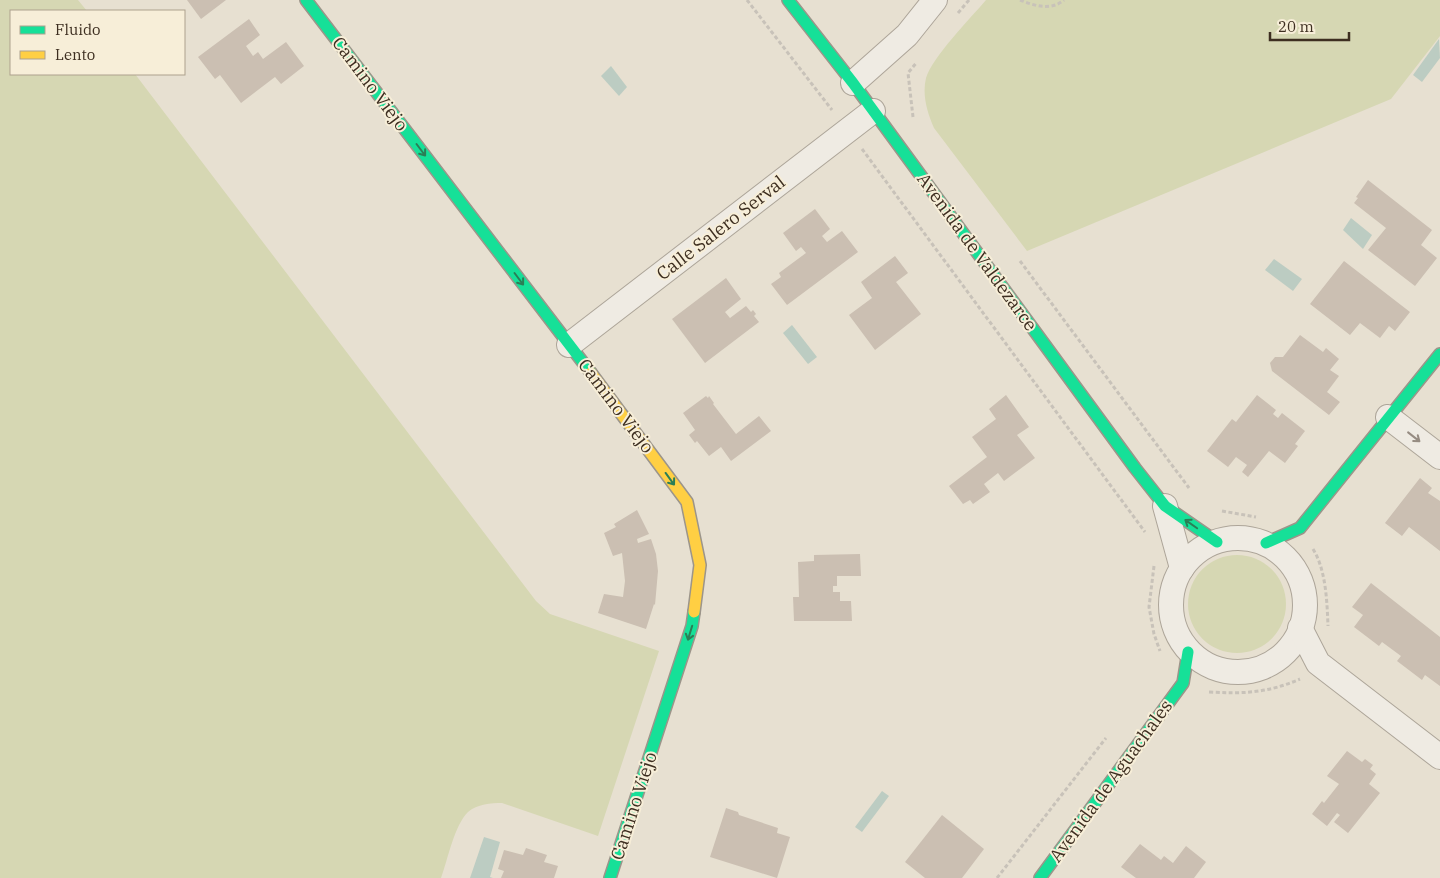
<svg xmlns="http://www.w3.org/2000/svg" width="1440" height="878" viewBox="0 0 1440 878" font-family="'IBM Plex Serif',serif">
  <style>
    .green { fill: #d6d7b3 }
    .water { fill: #bcccc2 }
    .building { fill: #cbbfb2 }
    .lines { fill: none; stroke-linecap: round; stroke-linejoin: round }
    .street-casing { stroke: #ada599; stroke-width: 26 }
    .fast-casing { stroke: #9c958a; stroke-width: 14 }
    .slow-casing { stroke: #9c958a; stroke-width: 14 }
    .path { stroke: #c8c2b9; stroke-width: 3; stroke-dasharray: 4 2.5; stroke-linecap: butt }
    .street { stroke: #efebe3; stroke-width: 24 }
    .fast { stroke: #16e098; stroke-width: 11 }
    .slow { stroke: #ffcf43; stroke-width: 11 }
    .oneway { stroke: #2b7e56 }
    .oneway2 { stroke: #968c82 }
    .labels { text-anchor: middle; stroke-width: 4; stroke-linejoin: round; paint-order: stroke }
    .street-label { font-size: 18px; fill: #3d2e20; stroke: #f7eed8 }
  </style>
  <rect width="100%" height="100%" fill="#e7e0d1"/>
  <g class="green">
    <path d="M0 0H78L87 11H11V74H135L536 601 550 614 659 651 598 836 502 803C491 803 477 804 468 812 454 826 448 859 441 878H0Z"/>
    <path d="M986 0H1440V36L1391 99 1027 251 934 128C927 112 922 95 926 78 933 56 970 19 986 0Z"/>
    <circle cx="1237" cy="604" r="49"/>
  </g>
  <g class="water">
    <path d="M1439 39 1440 58 1422 82 1413 75Z"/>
    <path d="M611 66 627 87 619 96 601 76Z"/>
    <path d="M1351 218 1372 235 1363 249 1343 230Z"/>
    <path d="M1274 259 1302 279 1293 291 1265 270Z"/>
    <path d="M792 325 817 357 808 364 783 333Z"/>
    <path d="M882 791 889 796 862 832 855 827Z"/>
    <path d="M484 837 500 842 490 877 493 878H470Z"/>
  </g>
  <g class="building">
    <path d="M187 0H226L201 19Z"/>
    <path d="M249 19 260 35 246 46 253 56 258 52 263 59 286 42 304 66 281 84 275 77 241 103 220 75 215 79 198 57Z"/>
    <path d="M1368 180 1432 230 1421 245 1437 258 1415 286 1368 250 1386 228 1354 203 1358 198 1356 197Z"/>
    <path d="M815 209 830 229 822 236 827 242 842 231 858 252 787 305 771 284 781 277 779 273 806 253 801 247 796 251 783 233Z"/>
    <path d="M895 256 908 273 896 282 921 314 875 350 849 315 872 298 861 282Z"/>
    <path d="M1344 261 1410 312 1395 331 1389 326 1380 338 1360 323 1350 335 1310 304Z"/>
    <path d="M726 278 741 299 725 312 730 318 746 306 751 312 753 310 756 314 754 316 759 322 705 363 672 319Z"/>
    <path d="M1300 335 1323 352 1326 348 1339 359 1330 370 1339 376 1327 392 1340 402 1329 415 1272 371 1270 363 1275 357H1283Z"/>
    <path d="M1006 395 1029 427 1017 435 1035 458 1004 481 998 473 984 484 990 492 973 504 970 500 963 504 949 486 987 457 972 437 996 419 989 409Z"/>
    <path d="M1257 395 1276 410 1273 414 1278 418 1282 413 1305 431 1295 444 1298 446 1285 463 1269 451 1248 477 1242 472 1247 465 1236 457 1228 467 1207 451 1232 419 1236 422Z"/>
    <path d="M706 396 708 398 709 396 714 403 713 404 736 434 759 416 771 431 731 461 721 447 709 456 697 441 695 443 689 435 695 430 683 413Z"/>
    <path d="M1420 478 1432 488 1428 493 1440 501V551L1409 527 1402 536 1385 523Z"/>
    <path d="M637 510 649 534 637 539 638 543 651 539 656 554 658 571 655 605 654 604 646 629 598 613 604 594 623 597 625 581 622 553 613 556 604 533 616 527 614 524Z"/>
    <path d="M860 554 861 576H837V586H833V592H840V601H851L852 621H794L793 597H799L798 562 814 561V555Z"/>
    <path d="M1371 583 1440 637V686L1425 675 1422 680 1397 661 1401 656 1382 642 1379 646 1354 627 1363 615 1352 607Z"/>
    <path d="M1347 751 1362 762 1365 759 1373 765 1370 769 1376 774 1369 784 1380 793 1348 833 1334 822 1340 815 1337 813 1327 826 1312 814 1322 801 1324 803 1339 784 1327 776Z"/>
    <path d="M726 808 738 812 739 815 778 828 777 833 790 837 777 878 710 857Z"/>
    <path d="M942 815 984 849 962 878H925L905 862Z"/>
    <path d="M1140 844 1161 860 1164 856 1173 863 1186 846 1206 862 1194 878H1136L1121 867Z"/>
    <path d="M526 848 547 855 544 862 558 866 554 878H501L504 871 498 869 504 850 523 855Z"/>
  </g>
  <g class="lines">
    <g class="street-casing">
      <g id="street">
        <path d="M853 83 907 35 935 0"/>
        <path d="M569 345 873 111"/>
        <path d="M1388 417 1440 457"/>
        <path d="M1165 506 1182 568"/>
        <circle cx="1238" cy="605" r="67"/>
        <path d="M1300 628 1318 663 1440 757"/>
      </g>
    </g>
    <g class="fast-casing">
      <g id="fast">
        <path d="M306 0 591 373"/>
        <path d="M788 0 853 83 1135 468 1165 506 1217 542"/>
        <path d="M1266 543 1300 528 1440 354"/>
        <path d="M610 878 692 626 694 612"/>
        <path d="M1040 878 1183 683 1188 652"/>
      </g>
    </g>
    <g class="slow-casing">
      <path id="slow" d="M591 373 687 502 700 565 694 612"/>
    </g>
    <g class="path">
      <path d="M747 0 832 110"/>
      <path d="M1020 0C1035 6 1051 11 1064 0"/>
      <path d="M958 13 969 0"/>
      <path d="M913 117 908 73 917 62"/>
      <path d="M862 149 1145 532"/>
      <path d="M1020 261 1189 488"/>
      <path d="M1222 511 1256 517"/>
      <path d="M1313 549C1326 570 1327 601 1328 626"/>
      <path d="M1154 566 1149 607 1154 634 1160 651"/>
      <path d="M1209 692C1243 694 1268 693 1300 679"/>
      <path d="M997 878 1106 738"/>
    </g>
    <use href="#street" class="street"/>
    <use href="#fast" class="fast"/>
    <use href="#slow" class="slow"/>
  </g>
  <defs><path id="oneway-shaft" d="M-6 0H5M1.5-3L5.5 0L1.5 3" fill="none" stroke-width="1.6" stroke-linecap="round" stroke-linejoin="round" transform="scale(1.25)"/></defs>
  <g class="oneway">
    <use href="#oneway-shaft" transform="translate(421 150) rotate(53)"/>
    <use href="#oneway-shaft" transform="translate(519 279) rotate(53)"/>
    <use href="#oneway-shaft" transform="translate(670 479) rotate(54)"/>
    <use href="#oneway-shaft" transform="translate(1191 524) rotate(-145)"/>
    <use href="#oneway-shaft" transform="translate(690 633) rotate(107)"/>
  </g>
  <use class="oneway2" href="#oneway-shaft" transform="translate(1414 437) rotate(38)"/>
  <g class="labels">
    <g class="street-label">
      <text transform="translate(370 84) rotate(53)" y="6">Camino Viejo</text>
      <text transform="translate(721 228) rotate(-38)" y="6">Calle Salero Serval</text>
      <text transform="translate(977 252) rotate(54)" y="6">Avenida de Valdezarce</text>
      <text transform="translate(616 406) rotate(53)" y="6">Camino Viejo</text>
      <text transform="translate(1111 781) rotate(-54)" y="6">Avenida de Aguachales</text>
      <text transform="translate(634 806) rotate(-72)" y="6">Camino Viejo</text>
    </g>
  </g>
  <rect x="10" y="10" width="175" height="65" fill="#f7eed8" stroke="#ada18e"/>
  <rect x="20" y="26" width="25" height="8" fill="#16e098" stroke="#ada18e"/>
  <text x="55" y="35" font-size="15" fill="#3d2e20">Fluido</text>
  <rect x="20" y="51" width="25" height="8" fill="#ffcf43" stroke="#ada18e"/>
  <text x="55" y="60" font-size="15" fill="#3d2e20">Lento</text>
  <path d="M1270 32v8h79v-8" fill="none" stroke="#3d2e20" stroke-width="2.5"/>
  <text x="1278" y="32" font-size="15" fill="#3d2e20" stroke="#f7eed8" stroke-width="4" paint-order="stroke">20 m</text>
</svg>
